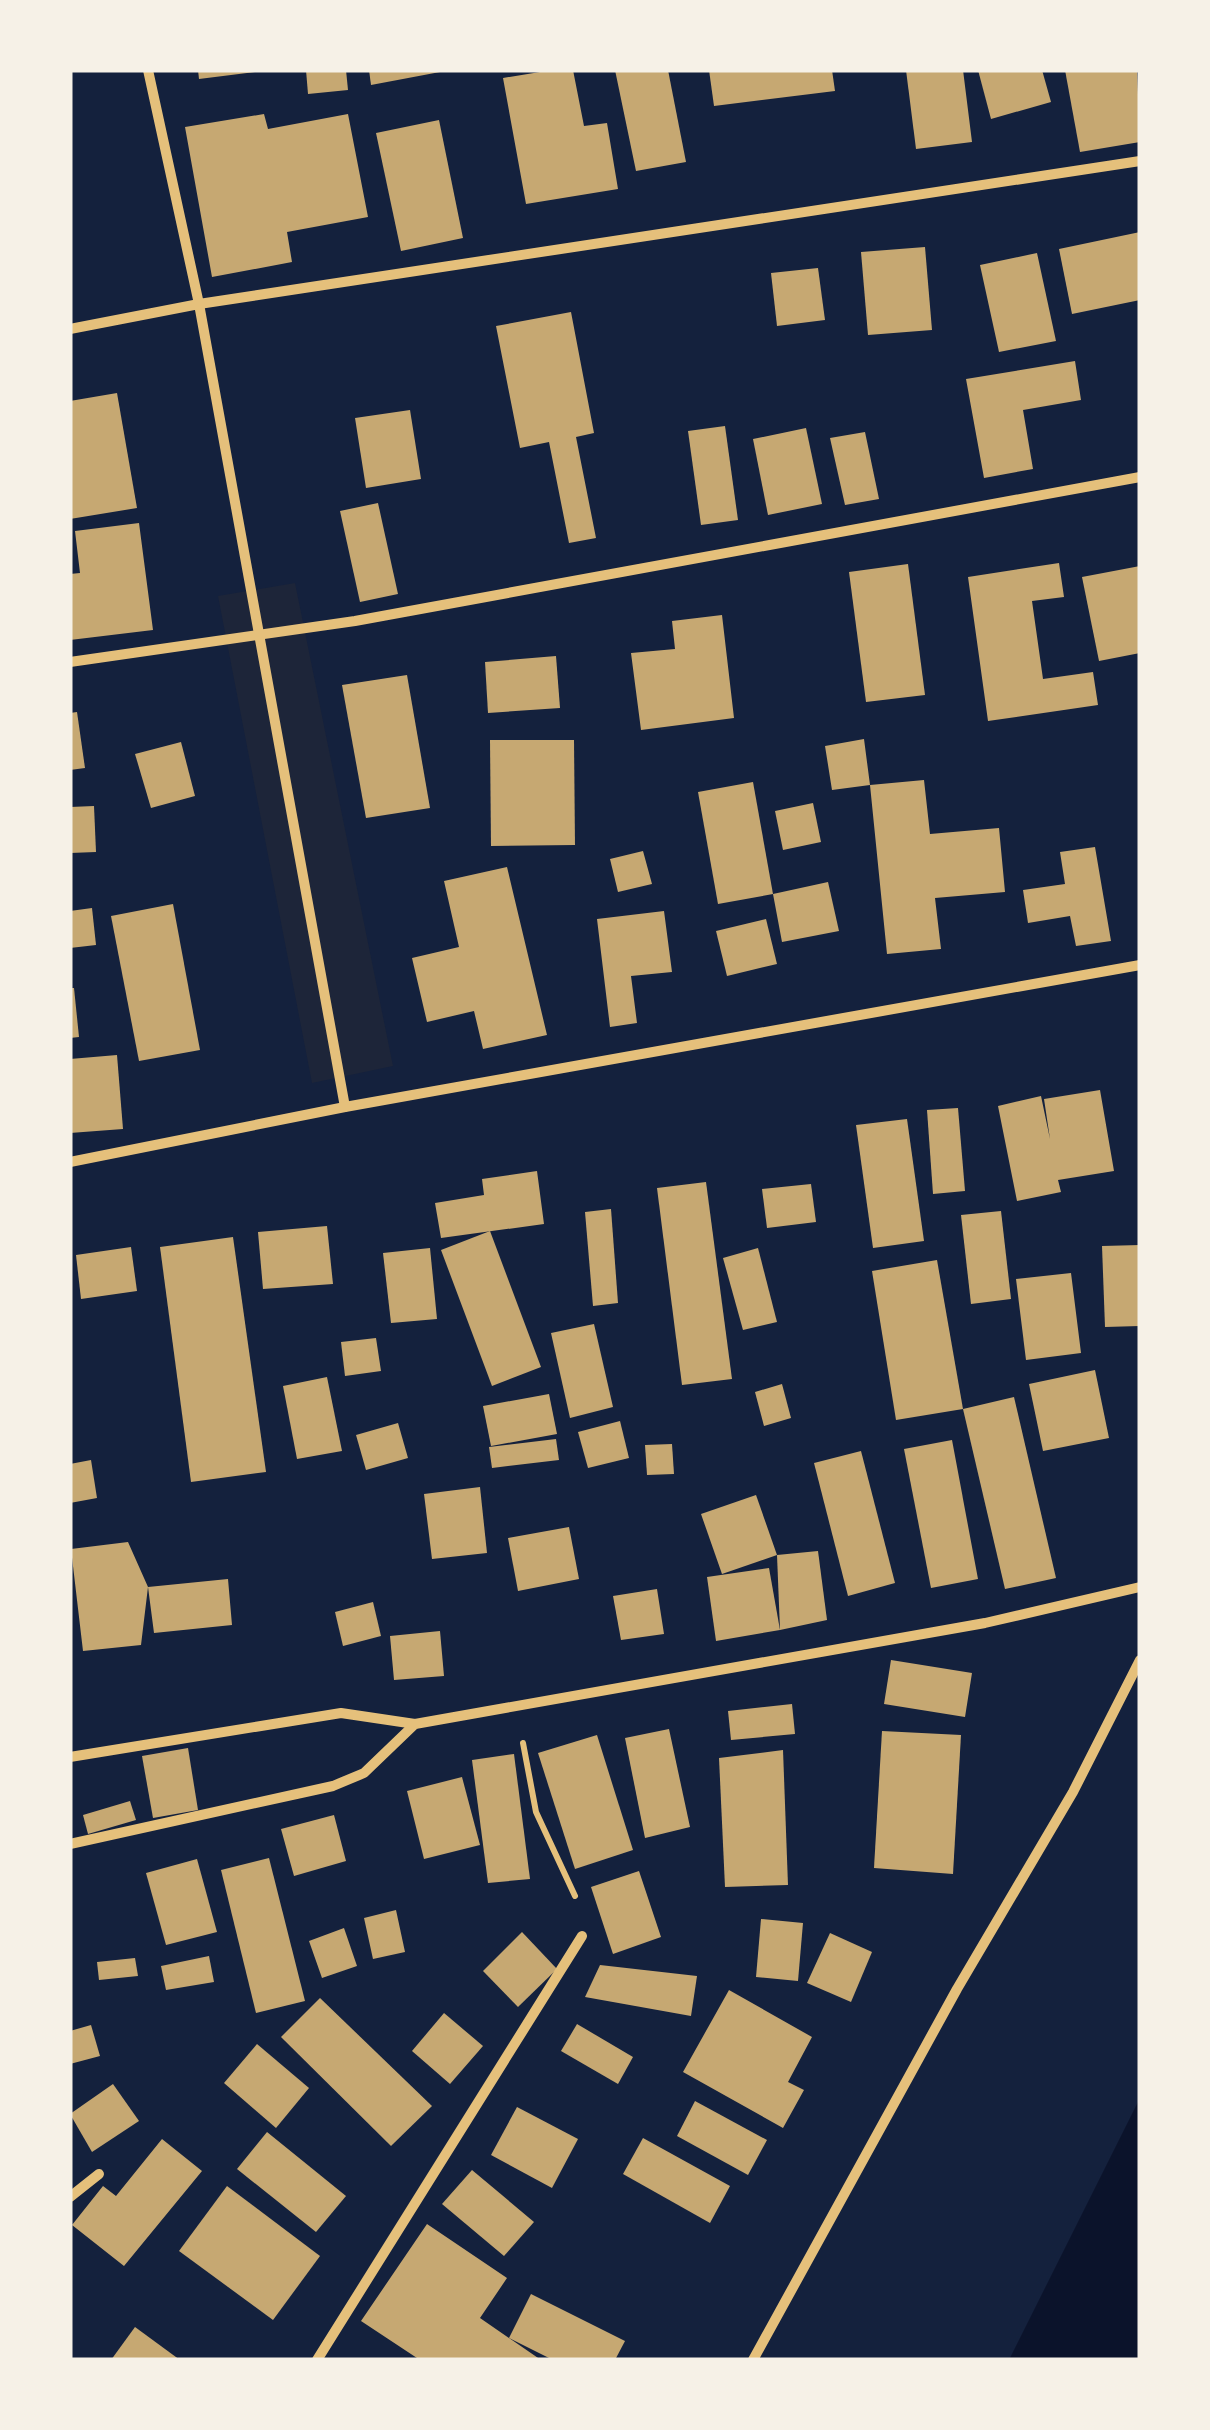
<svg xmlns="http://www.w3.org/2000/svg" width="1210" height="2430" viewBox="0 0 1210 2430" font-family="Roboto,sans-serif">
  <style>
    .green { fill: #1d2539 }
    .water { fill: #0b132b }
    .building { fill: #c6a872 }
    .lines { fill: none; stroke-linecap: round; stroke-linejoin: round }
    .path { stroke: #e5c07b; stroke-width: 6 }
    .minor { stroke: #e5c07b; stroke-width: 10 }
  </style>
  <rect width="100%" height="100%" fill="#14213d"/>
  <path class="green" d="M295 583 393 1066 312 1083 218 596Z"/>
  <path class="water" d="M1140 2098V2360H1009Z"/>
  <g class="building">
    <path d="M198 70H255V72L199 79Z"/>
    <path d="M306 70H346L348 90 308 94Z"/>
    <path d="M369 70H440V72L371 85Z"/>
    <path d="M552 70H573L584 126 607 123 618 189 526 204 503 78Z"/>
    <path d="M615 70H668L686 162 636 171Z"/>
    <path d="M709 70H832L835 91 714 106Z"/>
    <path d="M906 70H963L972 142 916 149Z"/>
    <path d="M978 70H1042L1051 102 991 119Z"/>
    <path d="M1065 70H1137L1140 142 1080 152Z"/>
    <path d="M264 114 268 129 348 114 368 217 287 232 292 262 212 277 185 127Z"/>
    <path d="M439 120 463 238 401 251 376 133Z"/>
    <path d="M1140 232V300L1072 314 1059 249Z"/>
    <path d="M925 247 932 330 868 335 861 252Z"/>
    <path d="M1037 253 1056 341 999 352 980 265Z"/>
    <path d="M818 268 825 320 777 326 771 273Z"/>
    <path d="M571 312 594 433 576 437 596 538 569 543 549 442 520 448 496 326Z"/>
    <path d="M1075 361 1081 400 1023 410 1033 469 984 478 966 379Z"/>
    <path d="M117 393 137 508 70 519V401Z"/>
    <path d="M410 410 421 479 366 488 355 418Z"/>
    <path d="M725 426 738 520 701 525 688 431Z"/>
    <path d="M806 428 822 504 768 515 753 439Z"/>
    <path d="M865 432 879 499 845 505 830 438Z"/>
    <path d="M378 503 398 594 360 602 340 511Z"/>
    <path d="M139 523 153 630 70 640V574L80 573 75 531Z"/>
    <path d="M1059 563 1064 597 1032 601 1043 679 1093 672 1098 705 988 721 968 577Z"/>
    <path d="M908 564 925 695 866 702 849 572Z"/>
    <path d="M1140 566V653L1099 661 1082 577Z"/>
    <path d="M722 615 734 718 641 730 631 653 675 649 672 621Z"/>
    <path d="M556 656 560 708 488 713 485 662Z"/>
    <path d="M407 675 430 808 366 818 342 685Z"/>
    <path d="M77 712 85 768 70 770V713Z"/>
    <path d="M864 739 870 785 924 780 930 834 999 828 1005 892 935 898 941 949 887 954 870 785 832 790 825 746Z"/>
    <path d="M490 740H574L575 845 491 846Z"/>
    <path d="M181 742 195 796 151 808 135 754Z"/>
    <path d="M753 782 773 894 718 904 698 792Z"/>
    <path d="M813 803 821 842 783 850 775 811Z"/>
    <path d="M94 806 96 852 70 853V807Z"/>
    <path d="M1095 847 1111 941 1076 946 1070 916 1028 923 1023 890 1065 884 1060 852Z"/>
    <path d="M643 851 652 884 618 892 610 859Z"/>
    <path d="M507 867 547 1035 483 1049 474 1011 427 1022 412 958 459 947 444 881Z"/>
    <path d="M828 882 839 931 782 942 773 894Z"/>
    <path d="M173 904 200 1050 139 1061 111 916Z"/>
    <path d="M92 908 96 945 70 948V911Z"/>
    <path d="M664 911 672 972 631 976 637 1023 610 1027 597 919Z"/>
    <path d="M766 919 777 964 727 976 716 931Z"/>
    <path d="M70 988H74L79 1037 70 1038Z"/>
    <path d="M117 1055 123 1129 70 1133V1059Z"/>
    <path d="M1100 1090 1114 1171 1058 1180 1061 1192 1017 1201 998 1106 1041 1096 1050 1139 1044 1099Z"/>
    <path d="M958 1108 965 1191 933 1194 927 1110Z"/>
    <path d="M907 1119 924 1241 873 1248 856 1125Z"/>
    <path d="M537 1171 544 1224 441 1238 435 1203 484 1195 482 1179Z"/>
    <path d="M706 1182 732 1379 682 1385 657 1188Z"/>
    <path d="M811 1184 816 1222 767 1228 762 1189Z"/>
    <path d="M611 1209 618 1303 593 1306 585 1212Z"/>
    <path d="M1001 1211 1011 1299 971 1304 961 1215Z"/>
    <path d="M327 1226 333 1284 263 1289 258 1232Z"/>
    <path d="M490 1231 541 1367 492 1386 441 1250Z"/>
    <path d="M233 1237 266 1472 191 1482 160 1247Z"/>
    <path d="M1140 1245V1326L1105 1327 1102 1246Z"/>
    <path d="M131 1247 137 1291 81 1299 76 1255Z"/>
    <path d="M430 1248 437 1319 391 1323 383 1253Z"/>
    <path d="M758 1248 777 1322 743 1330 723 1258Z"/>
    <path d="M937 1260 963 1409 896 1420 872 1271Z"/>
    <path d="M1071 1273 1081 1353 1026 1360 1016 1279Z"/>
    <path d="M594 1324 613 1407 570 1418 551 1333Z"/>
    <path d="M376 1338 381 1371 345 1376 341 1342Z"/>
    <path d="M1095 1370 1109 1438 1043 1451 1029 1384Z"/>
    <path d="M327 1377 342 1451 297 1459 283 1386Z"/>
    <path d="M782 1384 791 1418 764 1426 755 1392Z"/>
    <path d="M549 1394 557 1434 491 1446 483 1406Z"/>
    <path d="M1014 1397 1056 1578 1005 1589 963 1409Z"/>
    <path d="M620 1421 629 1458 588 1468 578 1432Z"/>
    <path d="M398 1423 408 1458 366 1470 356 1435Z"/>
    <path d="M556 1439 559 1460 492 1468 489 1447Z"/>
    <path d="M952 1440 978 1579 931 1588 904 1449Z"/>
    <path d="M672 1444 674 1474 647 1475 645 1445Z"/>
    <path d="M861 1451 895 1583 848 1596 814 1463Z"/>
    <path d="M91 1460 97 1498 70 1503V1464Z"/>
    <path d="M480 1487 487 1553 432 1559 424 1494Z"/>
    <path d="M756 1495 777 1555 722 1574 701 1514Z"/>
    <path d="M569 1527 579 1579 518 1591 508 1538Z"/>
    <path d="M128 1542 148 1587 228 1579 232 1625 154 1633 148 1587 141 1645 83 1651 71 1549Z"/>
    <path d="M818 1551 827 1620 780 1630 777 1555Z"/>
    <path d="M769 1568 780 1630 716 1641 707 1577Z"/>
    <path d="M657 1589 664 1634 621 1640 613 1596Z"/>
    <path d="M373 1602 381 1636 343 1646 335 1612Z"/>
    <path d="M440 1631 444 1676 394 1680 390 1636Z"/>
    <path d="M891 1660 972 1673 965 1717 884 1704Z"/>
    <path d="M792 1704 795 1734 731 1740 728 1711Z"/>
    <path d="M669 1729 690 1827 645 1838 625 1738Z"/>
    <path d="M882 1731 961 1735 953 1874 874 1868Z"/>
    <path d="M597 1735 633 1850 575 1869 538 1753Z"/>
    <path d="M188 1748 198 1810 153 1818 142 1756Z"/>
    <path d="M783 1750 788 1885 725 1887 719 1758Z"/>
    <path d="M514 1754 530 1879 488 1883 472 1760Z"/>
    <path d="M462 1777 480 1845 424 1859 407 1791Z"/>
    <path d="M130 1801 136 1820 88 1834 83 1815Z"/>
    <path d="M334 1815 346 1861 294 1876 281 1829Z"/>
    <path d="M269 1858 305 2001 256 2013 221 1870Z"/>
    <path d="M197 1859 217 1932 166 1945 146 1873Z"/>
    <path d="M639 1871 661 1937 613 1954 591 1887Z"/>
    <path d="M396 1910 405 1952 373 1959 364 1918Z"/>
    <path d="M761 1919 803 1923 798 1981 756 1977Z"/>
    <path d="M344 1928 357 1966 322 1978 309 1941Z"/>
    <path d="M522 1932 557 1969 518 2007 483 1971Z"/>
    <path d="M830 1933 872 1952 851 2002 807 1983Z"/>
    <path d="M209 1956 214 1982 166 1990 161 1966Z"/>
    <path d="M135 1958 138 1976 99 1980 97 1962Z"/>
    <path d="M600 1965 697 1976 691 2016 585 1997Z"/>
    <path d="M729 1990 812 2037 788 2082 804 2090 783 2128 683 2072Z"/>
    <path d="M320 1998 432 2106 391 2146 281 2037Z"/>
    <path d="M444 2013 483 2046 450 2084 412 2051Z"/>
    <path d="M577 2024 633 2057 618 2084 561 2051Z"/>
    <path d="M91 2025 100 2056 70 2064V2031Z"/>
    <path d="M257 2044 309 2088 276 2128 224 2083Z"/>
    <path d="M113 2084 139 2121 92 2152 70 2114Z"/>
    <path d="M695 2101 767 2140 748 2175 677 2136Z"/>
    <path d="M517 2107 578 2139 552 2188 491 2155Z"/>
    <path d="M267 2132 346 2196 316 2232 237 2169Z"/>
    <path d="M643 2138 730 2186 710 2223 623 2174Z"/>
    <path d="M162 2139 202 2171 124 2266 72 2225 103 2186 116 2196Z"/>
    <path d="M472 2170 534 2222 504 2256 442 2204Z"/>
    <path d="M227 2186 320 2256 273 2320 179 2251Z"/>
    <path d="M427 2224 507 2278 480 2318 541 2360H420L361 2321Z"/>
    <path d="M531 2294 625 2341 615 2360H553L509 2338Z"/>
    <path d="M135 2327 180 2360H111Z"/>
  </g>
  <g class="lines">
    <path class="path" d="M523 1743 536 1812 575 1896"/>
    <g class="minor">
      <path d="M148 70 199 304 345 1107"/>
      <path d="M70 329 199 304 1140 161"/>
      <path d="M70 662 355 621 1140 477"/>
      <path d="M70 1162 345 1107 1140 965"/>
      <path d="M70 1757 341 1713 415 1724"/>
      <path d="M70 1844 333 1786 364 1773 415 1724 985 1623 1140 1587"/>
      <path d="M70 2197 99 2174"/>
      <path d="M317 2360 582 1936"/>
      <path d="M753 2360 957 1989 1073 1792 1140 1660"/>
    </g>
  </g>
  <rect width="1210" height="2430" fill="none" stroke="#f6f1e7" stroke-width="145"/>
</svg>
